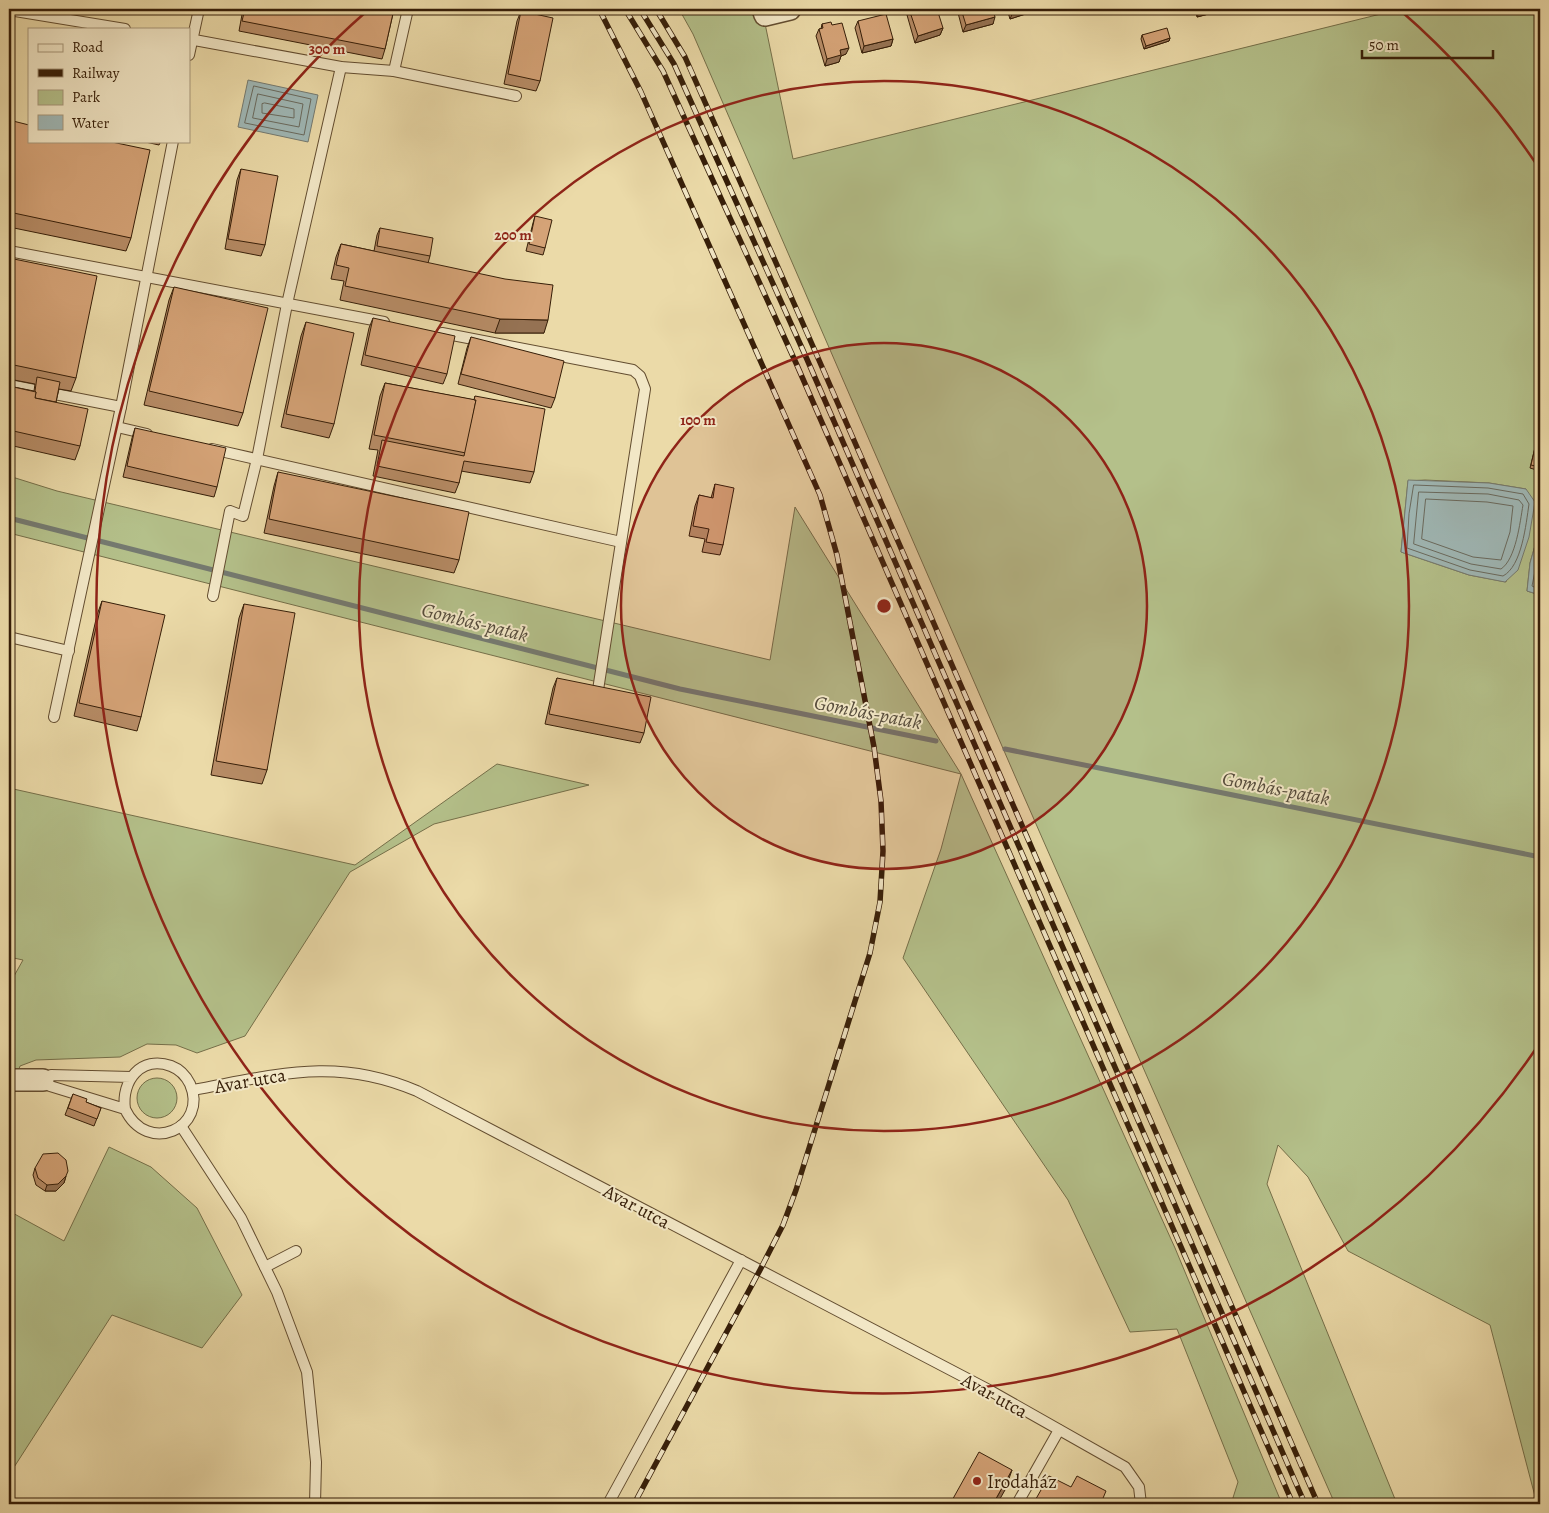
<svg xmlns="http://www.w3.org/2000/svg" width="1549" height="1513" viewBox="0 0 1549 1513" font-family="Alegreya,serif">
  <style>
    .green { fill: #b4c08a; stroke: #756f49; fill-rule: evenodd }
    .water { fill: #9fb7b5; stroke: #757a70 }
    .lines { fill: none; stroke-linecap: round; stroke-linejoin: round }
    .shore { stroke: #6a6a5e; stroke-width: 1 }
    .stream { stroke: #757a70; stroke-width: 5 }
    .lane-casing { stroke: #634d30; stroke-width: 12 }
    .street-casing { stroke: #634d30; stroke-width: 24 }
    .lane { stroke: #f2e7c6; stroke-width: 10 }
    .street { stroke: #f2e7c6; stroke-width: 21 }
    .rail-casing { stroke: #361e08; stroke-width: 5.5 }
    .rail { stroke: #f2e7c6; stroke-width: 4; stroke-dasharray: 11; stroke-linecap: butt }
    .wall { fill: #b78c66; stroke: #361e08 }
    .shaded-wall { fill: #957253; stroke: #361e08 }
    .building { fill: #d5a377; stroke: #361e08 }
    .ring { fill: none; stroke: #8f2418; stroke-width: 2.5 }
    .poi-dot { fill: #8f2418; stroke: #f2e7c6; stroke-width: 2 }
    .labels { text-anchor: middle; stroke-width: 4; stroke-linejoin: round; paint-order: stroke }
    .street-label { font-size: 19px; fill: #361e08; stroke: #f2e7c6 }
    .poi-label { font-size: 19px; fill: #361e08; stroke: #f2e7c6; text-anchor: start }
    .water-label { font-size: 20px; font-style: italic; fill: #564c3c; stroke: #f2e7c6 }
    .centre { fill: #8f2418; stroke: #f2e7c6; stroke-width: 2.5 }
    .ring-label { font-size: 15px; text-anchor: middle; font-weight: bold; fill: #8f2418; stroke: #f2e7c6; stroke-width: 4; stroke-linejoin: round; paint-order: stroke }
  </style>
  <rect width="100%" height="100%" fill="#ebdaa8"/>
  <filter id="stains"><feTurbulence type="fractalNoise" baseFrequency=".004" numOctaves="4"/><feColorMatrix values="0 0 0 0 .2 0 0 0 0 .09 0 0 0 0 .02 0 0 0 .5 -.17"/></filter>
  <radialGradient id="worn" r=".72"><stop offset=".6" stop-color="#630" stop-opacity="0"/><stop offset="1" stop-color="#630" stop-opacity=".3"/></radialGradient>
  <g class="green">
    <path d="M679 9H762L793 159 1401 9H1540V528L1530 563 1527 591 1540 595V1504H1537L1490 1325 1348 1251 1308 1177 1278 1145 1267 1184 1397 1504H1335L1018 783 693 34ZM1425 480 1489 483 1526 489 1506 582 1469 575 1401 552 1408 481Z"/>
    <path d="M9 476 57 491 770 660 795 507 961 774 1175 1248 1282 1504H1231L1238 1482 1177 1329 1130 1332 1068 1200 903 958 941 849 961 774 9 533Z"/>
    <path d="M497 764 589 785 434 824 350 872 245 1036 197 1053 176 1045 147 1044 120 1057 36 1060 20 1066 9 1099V985L23 960 9 957V788L355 865Z"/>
    <circle cx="157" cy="1098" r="20"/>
    <path d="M109 1147 151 1167 197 1208 242 1295 202 1348 112 1315 9 1475V1211L64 1241Z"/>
  </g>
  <g class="water">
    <path d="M248 80 318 95 308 142 238 127Z"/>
    <path d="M1408 480 1489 483 1526 489 1535 502 1529 537 1518 570 1505 582 1469 575 1401 552Z"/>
    <path d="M1540 528V595L1527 591 1530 563Z"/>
  </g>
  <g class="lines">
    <g class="shore">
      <path d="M254 86 311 99 304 135 245 123Z"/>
      <path d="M258 94 303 104 299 127 253 118Z"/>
      <path d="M265 103 294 109V118L262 113V104Z"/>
      <path d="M1414 485 1488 488 1523 494 1529 504C1526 524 1522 566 1503 576L1470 570 1407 548 1409 514Z"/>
      <path d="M1419 492 1488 494 1519 500 1523 505C1520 522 1516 559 1501 569L1471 564 1414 544Z"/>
      <path d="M1426 499 1487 502 1513 506 1510 532 1501 560 1473 557 1422 539Z"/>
      <path d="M1540 546 1532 586 1540 590"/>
    </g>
    <g class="stream">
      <path d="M9 518 680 689 936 741"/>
      <path d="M1005 749 1540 857"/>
    </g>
    <g class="lane-casing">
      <g id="lane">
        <path d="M9 10 125 29"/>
        <path d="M189 39 341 67 394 71 516 96"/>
        <path d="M189 55 199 9"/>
        <path d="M394 71 408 9"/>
        <path d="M9 251 384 322"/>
        <path d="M442 333 633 370 640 376 645 389 598 690"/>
        <path d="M9 385 121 407"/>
        <path d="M117 427 147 434"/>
        <path d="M212 449 621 542"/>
        <path d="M213 596 230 511 243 516 257 459 287 304 341 67"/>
        <path d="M9 637 69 651"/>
        <path d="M54 717 121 407 173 141"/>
        <path d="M193 1090C276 1075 335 1056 417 1091L989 1390 1125 1467 1139 1487 1141 1504"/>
        <path d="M125 1109C121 1081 141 1055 171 1066 179 1069 186 1076 190 1084 209 1128 147 1156 125 1109L50 1086 43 1080 51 1075 131 1077"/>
        <path d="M181 1126 241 1218 277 1292 307 1372 316 1462 315 1504"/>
        <path d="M265 1267 296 1251"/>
        <path d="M608 1504 741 1260"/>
        <path d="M1017 1504 1059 1430"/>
      </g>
    </g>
    <g class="street-casing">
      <g id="street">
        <path d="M763 9 765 15 790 9"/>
        <path d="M9 1080H43"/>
      </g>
    </g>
    <use href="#lane" class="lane"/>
    <use href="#street" class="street"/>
    <g class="rail-casing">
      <g id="rail">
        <path d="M599 9 641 92 820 495 837 555 874 747 881 801 883 851 880 902 870 953 796 1190 783 1225 760 1270 634 1504"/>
        <path d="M625 9 663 71 796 363 1293 1504"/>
        <path d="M640 9 674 64 806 357 1305 1504"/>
        <path d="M656 9 685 57 815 351 1318 1504"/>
      </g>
    </g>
    <use href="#rail" class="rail"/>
  </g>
  <g class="wall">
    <path d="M159 9H178L176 12Z"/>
    <path d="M243 9H394L385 49 382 59 239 31Z"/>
    <path d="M909 9 943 28 940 35 915 43 907 15Z"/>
    <path d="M957 9H993V24L963 32Z"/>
    <path d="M1007 9H1041L1010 19Z"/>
    <path d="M1195 9H1224V10L1197 17Z"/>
    <path d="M521 11 540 81 536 91 504 84 517 21Z"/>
    <path d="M858 21 893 39 891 46 862 53 855 28Z"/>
    <path d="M822 24 832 25 846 54 841 56 839 62 825 66 816 36 819 29H821Z"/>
    <path d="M1142 35 1170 38 1169 41 1144 49 1141 39Z"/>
    <path d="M9 120 131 238 126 251 9 227Z"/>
    <path d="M141 141H161L159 145Z"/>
    <path d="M241 169 265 245 261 256 225 249 237 180Z"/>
    <path d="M535 216 545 248 543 255 526 251 533 223Z"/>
    <path d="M380 228 430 256 428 263 544 333H495L340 300 344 281 331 279 336 257 341 244 374 251 377 235Z"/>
    <path d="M9 258 76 378 71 391 59 389 56 402 80 446 75 460 9 445V386L34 391 35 384 9 379Z"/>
    <path d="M174 287 243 413 238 426 144 405 169 300Z"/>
    <path d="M373 318 447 374 443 384 361 365 369 328Z"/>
    <path d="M306 322 334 424 329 438 281 427 301 336Z"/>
    <path d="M471 337 555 398 551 408 458 384 467 348Z"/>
    <path d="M385 383 474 400 475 396 534 472 530 483 461 471 459 483 455 493 373 476 378 450 369 449 380 396Z"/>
    <path d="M135 428 217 487 214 497 123 477 132 438Z"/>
    <path d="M1540 436V471L1530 468 1537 439Z"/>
    <path d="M278 472 459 560 454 573 264 533 274 486Z"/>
    <path d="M715 484 723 545 720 555 702 552 705 539 689 536 695 506 699 495 711 498Z"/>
    <path d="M102 601 141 717 137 731 74 716 97 615Z"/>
    <path d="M244 604 267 770 262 784 211 775 239 618Z"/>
    <path d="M557 678 644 733 640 743 545 724 553 688Z"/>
    <path d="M73 1094 86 1102 101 1108 94 1126 65 1115Z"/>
    <path d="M35 1168 66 1176 64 1183 56 1191H45L36 1185 33 1175Z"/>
  </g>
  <g class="shaded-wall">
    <path d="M1022 9H1041L1010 19 1013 12Z"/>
    <path d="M1216 9H1224V10L1197 17 1199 13Z"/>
    <path d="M995 17 993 24 963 32 966 25Z"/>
    <path d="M943 28 940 35 915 43 918 36Z"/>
    <path d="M1170 38 1169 41 1144 49 1146 46Z"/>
    <path d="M893 39 891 46 862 53 864 46Z"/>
    <path d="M849 48 846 54 841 56 839 62 825 66 827 59 840 50Z"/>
    <path d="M500 319 548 320 544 333H495Z"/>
    <path d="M66 1176 64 1183 56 1191H45L47 1185Z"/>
    <path d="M1012 1470 1005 1490 997 1504H993Z"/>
  </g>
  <g class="building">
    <path d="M245 9H394L385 49 242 21Z"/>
    <path d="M909 9H937L943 28 918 36Z"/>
    <path d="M961 9H993L995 17 966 25Z"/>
    <path d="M1012 9H1022L1013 12Z"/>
    <path d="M1197 9H1216L1199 13Z"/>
    <path d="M521 11 553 18 540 81 508 74Z"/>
    <path d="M886 14 893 39 864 46 858 21Z"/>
    <path d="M831 22 832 25 842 23 849 48 840 50 841 55 827 59 819 29 823 28 822 24Z"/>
    <path d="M1167 28 1170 38 1146 46 1142 35Z"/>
    <path d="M9 120 29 125V141H107L150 150 131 238 9 212Z"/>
    <path d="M241 169 278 176 265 245 228 239Z"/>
    <path d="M535 216 552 220 545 248 529 244Z"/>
    <path d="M380 228 433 238 430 256 377 246Z"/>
    <path d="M341 244 505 279 553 285 548 320 500 319 345 286 349 268 336 265Z"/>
    <path d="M9 258 97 276 76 378 9 364Z"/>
    <path d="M174 287 268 308 243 413 149 391Z"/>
    <path d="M373 318 455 336 447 374 365 355Z"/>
    <path d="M306 322 354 333 334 424 286 414Z"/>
    <path d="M471 337 564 361 555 398 461 374Z"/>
    <path d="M37 377 60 382 56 402 35 398 36 392 35 391Z"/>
    <path d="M385 383 476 400 466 453 374 435Z"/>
    <path d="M9 386 36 392 35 398 88 409 80 446 9 430Z"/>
    <path d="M475 396 545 409 534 472 464 461 459 483 377 466 382 440 464 456 476 400H474Z"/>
    <path d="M135 428 226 448 217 487 127 466Z"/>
    <path d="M1538 435 1540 436V467L1531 465Z"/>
    <path d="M278 472 469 512 459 560 269 519Z"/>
    <path d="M715 484 734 488 723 545 706 542 709 529 693 526 699 495 713 498Z"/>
    <path d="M102 601 165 615 141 717 79 703Z"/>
    <path d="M244 604 295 613 267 770 216 761Z"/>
    <path d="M557 678 651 697 644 733 549 714Z"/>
    <path d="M73 1094 87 1099 86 1102 101 1108 97 1119 68 1108Z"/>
    <path d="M58 1153 66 1160 68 1171 66 1176 58 1184 47 1185 38 1178 35 1168 43 1154Z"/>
    <path d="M979 1452 1012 1470 993 1504H950Z"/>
    <path d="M1049 1476 1071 1487 1077 1476 1106 1491 1101 1503 1103 1504H1033Z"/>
  </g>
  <circle cx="884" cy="606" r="263" fill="#8f2418" fill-opacity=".12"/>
  <g class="ring">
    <circle cx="884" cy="606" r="263"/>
    <circle cx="884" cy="606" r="525"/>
    <path d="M1537 1047A788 788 0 1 1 367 11M1401 11A788 788 0 0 1 1537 165"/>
  </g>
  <circle class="poi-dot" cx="977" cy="1481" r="5"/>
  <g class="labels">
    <g class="street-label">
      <text transform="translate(250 1080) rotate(-10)" y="7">Avar utca</text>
      <text transform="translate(637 1206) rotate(28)" y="7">Avar utca</text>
      <text transform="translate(995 1395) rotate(29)" y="7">Avar utca</text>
    </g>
    <g class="poi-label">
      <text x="987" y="1488">Irodaház</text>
    </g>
    <g class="water-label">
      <text transform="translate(475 622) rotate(14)" y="7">Gombás-patak</text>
      <text transform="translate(868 712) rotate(11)" y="7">Gombás-patak</text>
      <text transform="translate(1276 788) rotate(11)" y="7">Gombás-patak</text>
    </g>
  </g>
  <circle cx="884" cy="606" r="8" class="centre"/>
  <g class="ring-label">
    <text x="327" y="54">300 m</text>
    <text x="513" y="240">200 m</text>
    <text x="698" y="425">100 m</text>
  </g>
  <rect width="1549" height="1513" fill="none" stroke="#ebdaa8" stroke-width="30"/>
  <rect x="10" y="10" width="1529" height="1493" fill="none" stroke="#361e08" stroke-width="2.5"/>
  <rect x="15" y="15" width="1519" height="1483" fill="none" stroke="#361e08"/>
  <rect x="28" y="28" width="162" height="115" fill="#f2e7c6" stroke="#a7977a"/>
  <rect x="38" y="44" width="25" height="8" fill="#f2e7c6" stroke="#a7977a"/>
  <text x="72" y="52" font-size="15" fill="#361e08">Road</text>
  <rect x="38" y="69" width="25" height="8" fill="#361e08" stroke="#a7977a"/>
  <text x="72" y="78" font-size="15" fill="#361e08">Railway</text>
  <rect x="38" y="90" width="25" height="15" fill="#b4c08a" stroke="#a7977a"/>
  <text x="72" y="102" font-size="15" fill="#361e08">Park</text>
  <rect x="38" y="115" width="25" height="15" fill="#9fb7b5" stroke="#a7977a"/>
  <text x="72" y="128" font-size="15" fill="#361e08">Water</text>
  <path d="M1362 50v8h131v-8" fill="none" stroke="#361e08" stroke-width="2.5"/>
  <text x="1369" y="50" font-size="15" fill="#361e08" stroke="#f2e7c6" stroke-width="4" paint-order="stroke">50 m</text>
  <rect width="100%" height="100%" filter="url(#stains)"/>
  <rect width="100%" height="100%" fill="url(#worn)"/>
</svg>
